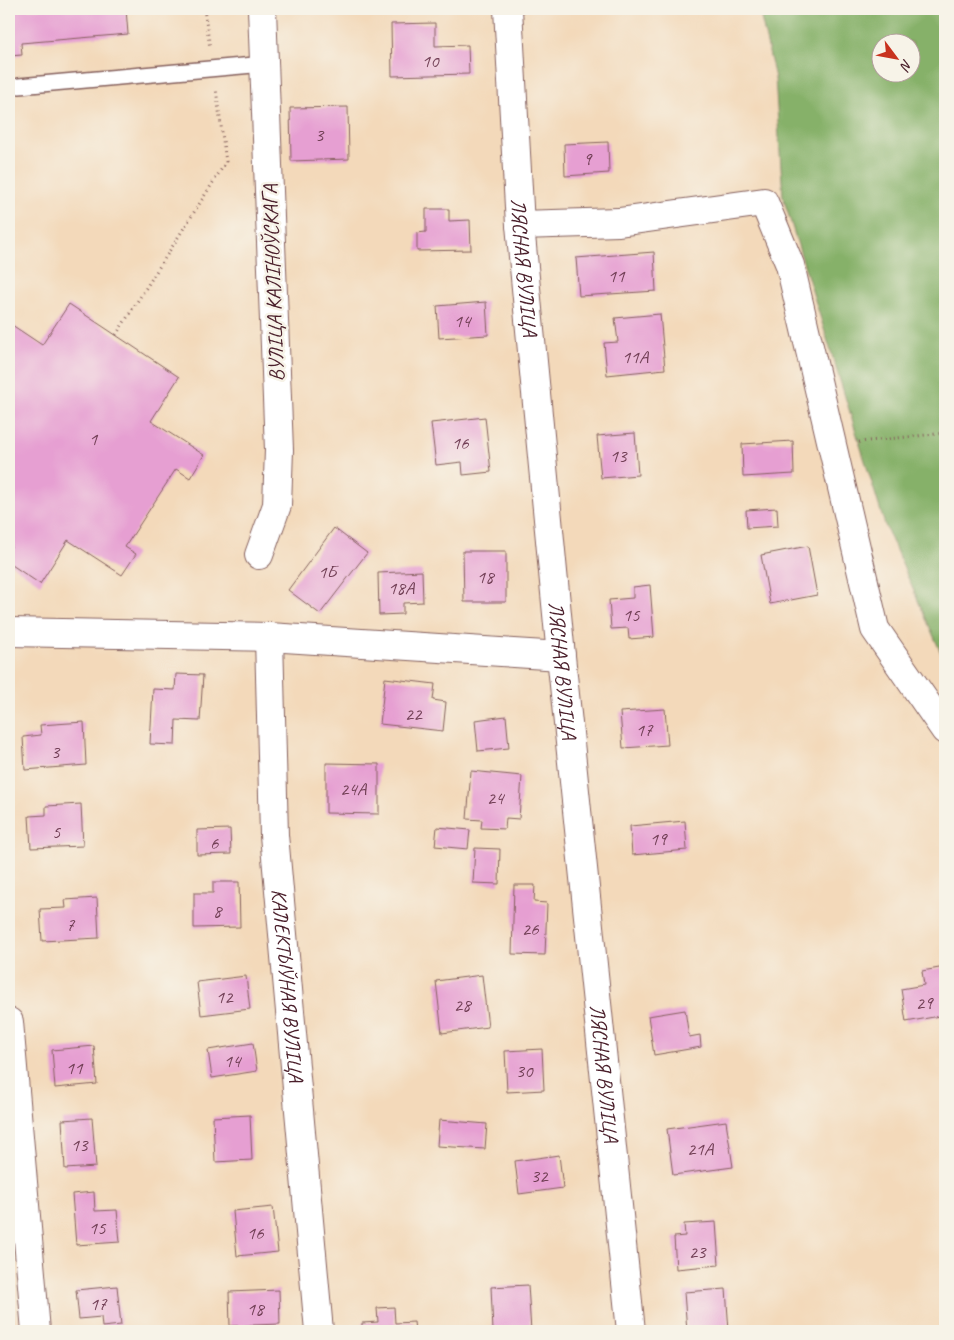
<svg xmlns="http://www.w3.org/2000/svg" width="954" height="1340" viewBox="0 0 954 1340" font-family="Caveat,sans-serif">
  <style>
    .forest { fill: #86b169; stroke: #68684a; fill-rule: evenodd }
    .building { fill: #e69fd2 }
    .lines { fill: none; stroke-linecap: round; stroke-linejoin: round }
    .lane-casing { stroke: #85605d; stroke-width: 18 }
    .street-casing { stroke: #85605d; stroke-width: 30 }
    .path { stroke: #85605d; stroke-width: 3; stroke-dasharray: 1 4; stroke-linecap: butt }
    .lane { stroke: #fff; stroke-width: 15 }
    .street { stroke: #fff; stroke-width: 28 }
    .labels { text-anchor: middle; stroke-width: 5; stroke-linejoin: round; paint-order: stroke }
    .number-label { font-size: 19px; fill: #713f55 }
    .street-label { font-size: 21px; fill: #4a1f2b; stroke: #f7f3e8 }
  </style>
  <rect width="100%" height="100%" fill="#f7f3e8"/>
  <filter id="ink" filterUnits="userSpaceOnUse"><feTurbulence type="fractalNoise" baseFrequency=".02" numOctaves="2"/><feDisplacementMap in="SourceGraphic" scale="10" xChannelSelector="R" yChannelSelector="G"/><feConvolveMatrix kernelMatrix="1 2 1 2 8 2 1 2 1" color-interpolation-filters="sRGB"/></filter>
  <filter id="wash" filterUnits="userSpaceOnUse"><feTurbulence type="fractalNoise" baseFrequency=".0096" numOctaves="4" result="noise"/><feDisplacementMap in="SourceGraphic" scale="20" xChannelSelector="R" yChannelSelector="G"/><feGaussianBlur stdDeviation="1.12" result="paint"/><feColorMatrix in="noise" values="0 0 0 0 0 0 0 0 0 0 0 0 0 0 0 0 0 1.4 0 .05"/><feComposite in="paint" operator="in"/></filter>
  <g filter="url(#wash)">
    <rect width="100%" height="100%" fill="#f3d9ba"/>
    <path class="forest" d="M759 9H945V662L885 525 783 197 775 78ZM882 42H912V72H882Z"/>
    <g id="blocks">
      <g class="building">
        <path d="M9 9H126L128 34 21 43 22 55 9 56Z"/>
        <path d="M435 23V46L468 45 469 74 392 76 391 24Z"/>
        <path d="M348 107 349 159 291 161 290 108Z"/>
        <path d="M608 142 609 173 565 176 564 144Z"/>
        <path d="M426 209H449V221L470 220 471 250 417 251V233L426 232Z"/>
        <path d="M654 252 656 291 579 296 576 258Z"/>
        <path d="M486 302 488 335 439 338 437 306Z"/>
        <path d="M69 304 179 377 151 421 204 455 190 478 176 469 125 547 136 554 122 575 68 540 40 584 9 563V550L12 545 9 543V323L42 345Z"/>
        <path d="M660 314 665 369 607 375 604 343 618 342 615 318Z"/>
        <path d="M485 417 491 472 463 475 462 462 436 465 431 423Z"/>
        <path d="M635 433 638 475 601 478 597 436Z"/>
        <path d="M793 441 794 474 743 477 742 444Z"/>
        <path d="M777 508 778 526 747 528 746 510Z"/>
        <path d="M334 528 367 553 320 614 288 590Z"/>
        <path d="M808 546 817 595 770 604 761 555Z"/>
        <path d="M463 551H506V602H464Z"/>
        <path d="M422 571 423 602 403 603V614L379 615 378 573Z"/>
        <path d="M650 585 654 637 629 639 628 628 611 629 609 600 633 598V587Z"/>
        <path d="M176 674 203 675 200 721 176 720 175 745 150 744 153 689 175 690Z"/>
        <path d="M385 678 435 684 433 700 446 702 443 731 380 724Z"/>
        <path d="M665 709 668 745 623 748 620 712Z"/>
        <path d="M506 716 509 748 478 751 475 720Z"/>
        <path d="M84 722 86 765 25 770 23 737 41 735 40 725Z"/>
        <path d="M326 763 379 764V814L326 813Z"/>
        <path d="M471 771 522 776 519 819 506 818 505 829 481 828 482 820 467 819Z"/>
        <path d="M81 804 83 846 31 848 29 816 46 815V806Z"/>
        <path d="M685 821 687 850 632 855 630 826Z"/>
        <path d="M437 827 470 830 468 849 435 846Z"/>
        <path d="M230 829 231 854 197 855V830Z"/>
        <path d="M475 848 500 849 499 884 473 883Z"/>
        <path d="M213 882H239L240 927 194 928V893H213Z"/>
        <path d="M514 885H535L534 902 547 903 545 955 512 954Z"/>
        <path d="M97 898 99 938 42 941 40 909 66 908 65 900Z"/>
        <path d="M945 967V1015L906 1022 901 989 924 985 922 971Z"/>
        <path d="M482 975 488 1027 442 1033 436 981Z"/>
        <path d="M246 976 250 1009 201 1015 197 982Z"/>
        <path d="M685 1010 689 1037 700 1035 701 1047 654 1055 648 1016Z"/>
        <path d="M253 1043 257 1071 212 1078 208 1050Z"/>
        <path d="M94 1046 97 1084 55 1088 52 1050Z"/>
        <path d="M542 1049 544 1090 507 1092 505 1051Z"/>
        <path d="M250 1115 252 1160 215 1162 213 1117Z"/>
        <path d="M92 1118 96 1167 65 1169 62 1120Z"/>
        <path d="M439 1120 487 1124 485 1149 437 1146Z"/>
        <path d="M726 1121 733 1167 673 1175 667 1129Z"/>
        <path d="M559 1155 563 1188 519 1194 515 1161Z"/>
        <path d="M94 1192 95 1211 117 1210 120 1242 76 1245 72 1194Z"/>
        <path d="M273 1207 278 1252 237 1256 233 1211Z"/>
        <path d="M716 1222 719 1265 676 1269 674 1237 685 1236 684 1224Z"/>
        <path d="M528 1285 531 1331H493L491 1287Z"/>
        <path d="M117 1286 121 1325 102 1327 101 1317 79 1319 76 1290Z"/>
        <path d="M726 1289 729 1331H687L684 1292Z"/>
        <path d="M279 1290 280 1324 230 1326 229 1292Z"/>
        <path d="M394 1307 395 1323 414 1322 415 1331H362V1323L378 1322 377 1308Z"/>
      </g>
    </g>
  </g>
  <g filter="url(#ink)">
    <use href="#blocks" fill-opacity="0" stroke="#85605d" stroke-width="1"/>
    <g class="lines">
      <g class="lane-casing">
        <path id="lane" d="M19 86 264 64"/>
      </g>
      <g class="street-casing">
        <g id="street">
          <path id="s1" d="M508 9 520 225 561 656 631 1331"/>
          <path d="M520 225 619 222 764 202 790 265 875 629 945 730"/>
          <path d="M259 555 277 505 279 450 262 9"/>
          <path d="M9 632 269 637 561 656"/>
          <path id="s2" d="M269 637 274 835 319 1331"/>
          <path d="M9 1022 36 1331"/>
        </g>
      </g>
      <g class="path">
        <path d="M204 9 210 48"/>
        <path d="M116 335 226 162 216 89"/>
        <path d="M859 442 945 433"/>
      </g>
      <use href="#lane" class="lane"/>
      <use href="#street" class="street"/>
    </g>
  </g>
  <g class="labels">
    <g class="number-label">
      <text x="430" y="67">10</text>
      <text x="319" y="141">3</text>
      <text x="587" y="165">9</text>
      <text x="616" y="282">11</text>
      <text x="462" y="327">14</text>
      <text x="635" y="363">11А</text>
      <text x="93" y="445">1</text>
      <text x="460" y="449">16</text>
      <text x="618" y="462">13</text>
      <text x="327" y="578">1Б</text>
      <text x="485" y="583">18</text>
      <text x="401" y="594">18А</text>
      <text x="631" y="621">15</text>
      <text x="413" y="720">22</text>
      <text x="644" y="736">17</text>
      <text x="55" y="758">3</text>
      <text x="353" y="795">24А</text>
      <text x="495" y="804">24</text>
      <text x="56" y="838">5</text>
      <text x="658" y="845">19</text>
      <text x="214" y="849">6</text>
      <text x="217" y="917">8</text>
      <text x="70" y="931">7</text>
      <text x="530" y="935">26</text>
      <text x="224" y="1003">12</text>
      <text x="924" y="1009">29</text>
      <text x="462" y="1011">28</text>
      <text x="232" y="1067">14</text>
      <text x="74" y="1074">11</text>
      <text x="524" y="1077">30</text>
      <text x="79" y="1151">13</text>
      <text x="700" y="1155">21А</text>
      <text x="539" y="1182">32</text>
      <text x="97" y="1234">15</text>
      <text x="255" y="1239">16</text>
      <text x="697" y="1258">23</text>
      <text x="98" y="1310">17</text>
      <text x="255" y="1315">18</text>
    </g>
    <g class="street-label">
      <text dy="7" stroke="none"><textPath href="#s1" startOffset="259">ЛЯСНАЯ ВУЛІЦА</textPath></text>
      <text transform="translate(273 283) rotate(-92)" y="7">ВУЛІЦА КАЛІНОЎСКАГА</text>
      <text dy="7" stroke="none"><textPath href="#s1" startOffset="664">ЛЯСНАЯ ВУЛІЦА</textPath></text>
      <text dy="7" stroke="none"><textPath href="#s2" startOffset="349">КАЛЕКТЫЎНАЯ ВУЛІЦА</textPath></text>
      <text dy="7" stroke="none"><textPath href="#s1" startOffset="1069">ЛЯСНАЯ ВУЛІЦА</textPath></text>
    </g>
  </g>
  <rect width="954" height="1340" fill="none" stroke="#f7f3e8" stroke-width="30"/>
  <g transform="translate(896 58) rotate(122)"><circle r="24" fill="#f7f3e8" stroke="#b29e9c"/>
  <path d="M0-4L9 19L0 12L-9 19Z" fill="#c8321e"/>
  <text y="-8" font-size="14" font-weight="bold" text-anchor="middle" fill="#4a1f2b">N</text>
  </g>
</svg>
